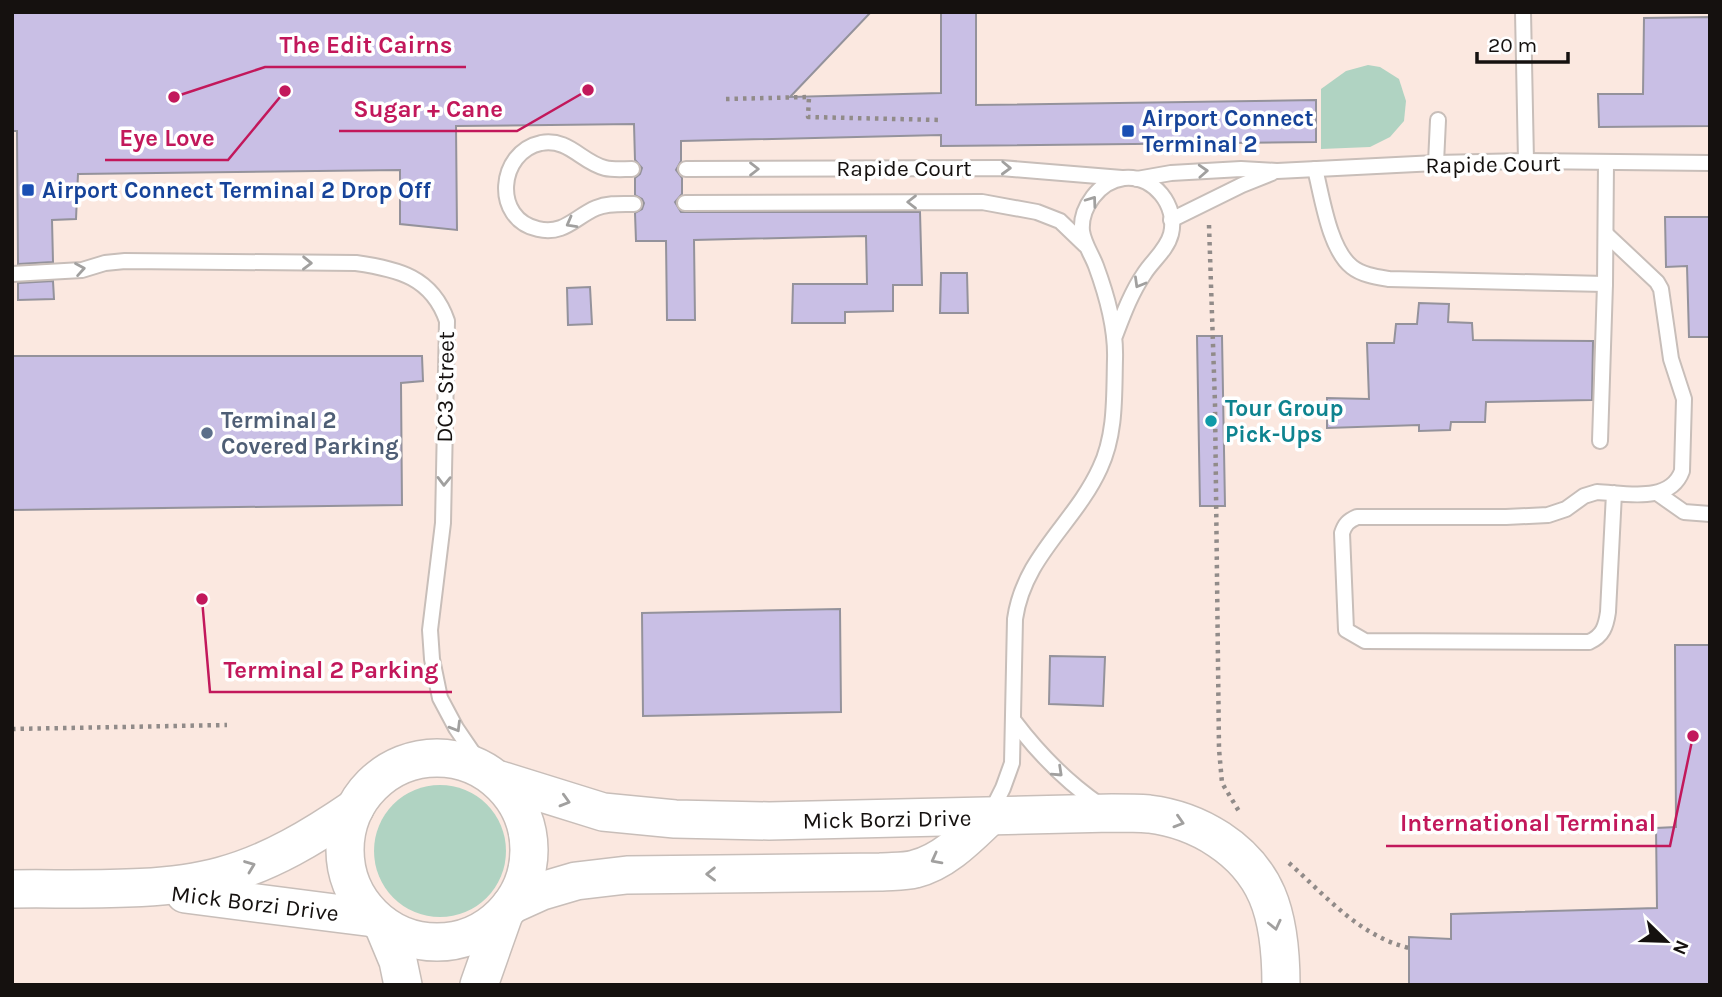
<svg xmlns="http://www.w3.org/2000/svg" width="1722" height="997" viewBox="0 0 1722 997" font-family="Karla,sans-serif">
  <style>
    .built { fill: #fbe8e0 }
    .green { fill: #b0d3c2 }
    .building { fill: #c9bfe5; stroke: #94929b; stroke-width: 2 }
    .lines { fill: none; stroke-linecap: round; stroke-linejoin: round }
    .service-casing { stroke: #c8beb9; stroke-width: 18 }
    .tertiary-casing { stroke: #c8beb9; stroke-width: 40 }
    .path { stroke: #918b89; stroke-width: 4.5; stroke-dasharray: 3.5 5; stroke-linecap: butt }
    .service { stroke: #fff; stroke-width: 14 }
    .tertiary { stroke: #fff; stroke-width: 37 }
    .oneway { stroke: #a1a09f }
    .transit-dot { fill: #1a4fb4; stroke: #fff; stroke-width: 2.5 }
    .culture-dot { fill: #0f9aa8; stroke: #fff; stroke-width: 2.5 }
    .service-dot { fill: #5c6f8a; stroke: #fff; stroke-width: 2.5 }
    .labels { text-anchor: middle; stroke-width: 7; stroke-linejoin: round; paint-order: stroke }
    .transit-label { font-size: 23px; font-weight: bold; fill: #164399; stroke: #fff; text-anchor: start }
    .street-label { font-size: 23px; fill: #15110f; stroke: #fff }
    .culture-label { font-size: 23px; font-weight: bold; fill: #0d838f; stroke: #fff; text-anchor: start }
    .service-label { font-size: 23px; font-weight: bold; fill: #4e5e75; stroke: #fff; text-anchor: start }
    .leader { fill: none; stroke: #c2185b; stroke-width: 2.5 }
    .callout-dot { fill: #c2185b; stroke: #fff; stroke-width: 2.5 }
    .callout-label { font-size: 24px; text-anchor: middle; font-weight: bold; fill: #c2185b; stroke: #fff; stroke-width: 7; stroke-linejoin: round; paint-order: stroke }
  </style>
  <rect width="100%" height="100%" fill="#fef7f4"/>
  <rect class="built" x="12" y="12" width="1698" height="973"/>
  <g class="green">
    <path d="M1368 65 1380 67 1399 79 1406 101 1404 121 1390 137 1370 147 1321 149V89L1346 71Z"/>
    <circle cx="440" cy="851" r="66"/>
  </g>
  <g class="building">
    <path d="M12 12H871L790 97 941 93V12H976V105L1316 100V142L941 146V135L681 141V161L676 170 682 178V194L675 202 681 212H920L922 285H893V311L845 312V323H792L793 284H867L866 236 694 240 695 320H667L666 241H636L635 213 642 209 644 203 642 199 635 195V178L640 174 642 168 635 160 634 124 456 126 457 230 400 224V170L78 174 76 219 52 220 53 262 18 264 17 131H12Z"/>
    <path d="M1710 17V126L1599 127 1598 94H1643L1644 18Z"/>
    <path d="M1665 217H1710V337H1689L1687 266 1666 267Z"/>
    <path d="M941 273H967L968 313H940Z"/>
    <path d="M53 281 54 299 18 300V283Z"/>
    <path d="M590 287 592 324 568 325 567 288Z"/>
    <path d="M1419 303 1449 304 1448 322 1472 323 1473 340 1593 341 1592 400 1486 402 1485 422H1451L1450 430 1419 431V425L1327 428V398L1369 399 1367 343H1394L1396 324H1417Z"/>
    <path d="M1197 336H1222L1225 506H1200Z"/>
    <path d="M12 356H422L423 381 401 383 402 505 12 510Z"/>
    <path d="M840 609 841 712 643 716 642 613Z"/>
    <path d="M1675 645H1710V985H1409V937L1451 939V914L1657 908 1656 828 1676 827Z"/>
    <path d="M1050 656 1105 657 1103 706 1049 704Z"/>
  </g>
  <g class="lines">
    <g class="service-casing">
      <g id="service">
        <path d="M1523 12 1526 161"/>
        <path d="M1436 163 1438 120"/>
        <path d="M632 169C623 169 613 170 605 168 581 162 569 138 541 143 498 152 492 219 538 229 564 235 575 217 596 208 608 203 621 204 634 204"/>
        <path d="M686 169 1001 168 1122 178"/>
        <path d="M1315 169C1322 196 1329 249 1352 267 1362 275 1377 277 1389 279L1605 284"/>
        <path d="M1137 179 1171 173 1241 169 1277 171 1436 163 1526 161 1710 163"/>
        <path d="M685 203 982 202 1037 212 1060 221 1085 245"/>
        <path d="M1171 220 1242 185 1272 173"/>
        <path d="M1606 234 1657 282 1661 289 1671 359 1684 399 1682 471C1670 504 1625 493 1597 492L1584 496 1566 509 1548 515 1506 517H1357C1348 521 1345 524 1342 533L1346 630 1365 641 1589 642C1603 636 1606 626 1608 612L1614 493"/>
        <path d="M12 274 82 270 105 263 125 261 356 263C398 269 432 277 447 321L443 523 430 630 432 659 440 698 456 728 486 772"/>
        <path d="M1600 441 1605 284 1606 163"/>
        <path d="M1657 493 1684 512 1710 514"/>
        <path d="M1014 721C1039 754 1065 781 1100 805"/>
        <path d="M990 814 1003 788 1012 763 1015 619C1024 556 1075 523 1100 468 1116 434 1114 396 1115 359 1116 327 1107 296 1096 266 1092 255 1084 244 1082 231 1080 208 1099 181 1124 178 1154 175 1178 206 1171 234 1167 250 1152 261 1144 274 1131 293 1123 315 1115 336"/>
      </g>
    </g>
    <g class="tertiary-casing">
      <g id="tertiary">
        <circle cx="437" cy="850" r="92"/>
        <path d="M500 780 603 812 675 819 769 821 1112 813C1124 813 1137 813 1149 814 1198 820 1247 849 1267 895 1279 923 1281 956 1281 985"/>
        <path d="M12 889C77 888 159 893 221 876 270 863 314 836 355 808"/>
        <path d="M185 894C248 902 311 910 374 918"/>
        <path d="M511 905 542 891 576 881 627 875 881 872C892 871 904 872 915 869 944 862 968 837 989 817"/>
        <path d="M383 925 398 961 403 985"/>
        <path d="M479 985 504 914"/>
      </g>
    </g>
    <g class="path">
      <path d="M726 99 809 97 808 117 941 120"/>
      <path d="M1209 225 1215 404 1219 749 1222 783 1240 813"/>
      <path d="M12 729 227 725"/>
      <path d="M1289 863C1326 896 1359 936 1409 948"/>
    </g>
    <use href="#service" class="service"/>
    <use href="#tertiary" class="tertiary"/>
  </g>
  <defs><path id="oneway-chevron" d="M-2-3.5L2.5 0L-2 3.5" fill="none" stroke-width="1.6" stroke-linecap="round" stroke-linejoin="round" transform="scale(1.75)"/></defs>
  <g class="oneway">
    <use href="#oneway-chevron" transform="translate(1006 168) rotate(2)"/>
    <use href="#oneway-chevron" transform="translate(754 169)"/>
    <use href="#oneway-chevron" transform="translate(1203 171) rotate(-3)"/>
    <use href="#oneway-chevron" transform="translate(1092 201) rotate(-54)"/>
    <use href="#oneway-chevron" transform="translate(912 202) rotate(180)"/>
    <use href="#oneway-chevron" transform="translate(571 223) rotate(151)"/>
    <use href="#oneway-chevron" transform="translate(307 263) rotate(1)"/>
    <use href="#oneway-chevron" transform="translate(80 269) rotate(-10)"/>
    <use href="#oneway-chevron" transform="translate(1139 283) rotate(120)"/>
    <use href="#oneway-chevron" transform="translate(444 481) rotate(91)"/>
    <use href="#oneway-chevron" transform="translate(456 727) rotate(59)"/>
    <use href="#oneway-chevron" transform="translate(1058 772) rotate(43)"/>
    <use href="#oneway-chevron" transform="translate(565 801) rotate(16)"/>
    <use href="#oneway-chevron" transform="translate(1179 822) rotate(17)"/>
    <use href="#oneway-chevron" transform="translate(936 859) rotate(152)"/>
    <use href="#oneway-chevron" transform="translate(250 866) rotate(-21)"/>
    <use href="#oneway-chevron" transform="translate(711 874) rotate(179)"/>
    <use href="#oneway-chevron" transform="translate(1275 925) rotate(77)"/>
  </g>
  <g class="transit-dot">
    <rect x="1121" y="124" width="14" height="14" rx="3.5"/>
    <rect x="21" y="183" width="14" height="14" rx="3.5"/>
  </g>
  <circle class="culture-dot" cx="1211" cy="421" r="7"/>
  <circle class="service-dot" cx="207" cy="433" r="7"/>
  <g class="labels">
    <g class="transit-label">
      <text x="1142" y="126">Airport Connect<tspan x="1142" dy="26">Terminal 2</tspan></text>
      <text x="42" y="198">Airport Connect Terminal 2 Drop Off</text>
    </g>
    <g class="street-label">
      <text transform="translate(1493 164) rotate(-1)" y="8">Rapide Court</text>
      <text x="904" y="176">Rapide Court</text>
      <text transform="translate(445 387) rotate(-89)" y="8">DC3 Street</text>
      <text transform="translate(887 819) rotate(-1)" y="8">Mick Borzi Drive</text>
      <text transform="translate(255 903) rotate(7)" y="8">Mick Borzi Drive</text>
    </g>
    <g class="culture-label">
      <text x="1225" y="416">Tour Group<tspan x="1225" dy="26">Pick-Ups</tspan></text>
    </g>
    <g class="service-label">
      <text x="221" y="428">Terminal 2<tspan x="221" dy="26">Covered Parking</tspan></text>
    </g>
  </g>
  <path class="leader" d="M174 97L265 67H466M588 90L517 131H339M285 91L228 160H105M202 599L210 692H452M1693 736L1670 846H1386"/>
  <g class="callout-dot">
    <circle cx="174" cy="97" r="7"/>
    <circle cx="588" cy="90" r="7"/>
    <circle cx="285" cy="91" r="7"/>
    <circle cx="202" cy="599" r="7"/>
    <circle cx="1693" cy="736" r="7"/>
  </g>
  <g class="callout-label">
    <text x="366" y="53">The Edit Cairns</text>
    <text x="428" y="117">Sugar + Cane</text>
    <text x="167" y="146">Eye Love</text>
    <text x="331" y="678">Terminal 2 Parking</text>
    <text x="1528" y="831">International Terminal</text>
  </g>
  <rect width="1722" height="997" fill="none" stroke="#15110f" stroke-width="28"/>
  <g transform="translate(1666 941) rotate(113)" stroke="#ffffff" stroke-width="5" paint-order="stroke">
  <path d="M0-5L12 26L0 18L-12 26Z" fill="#15110f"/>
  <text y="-10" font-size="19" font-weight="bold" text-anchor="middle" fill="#15110f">N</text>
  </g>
  <path d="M1477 52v10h91v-10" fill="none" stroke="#15110f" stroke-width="3.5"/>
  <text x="1488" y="52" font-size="21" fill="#15110f" stroke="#ffffff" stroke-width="5" paint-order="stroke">20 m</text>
</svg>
